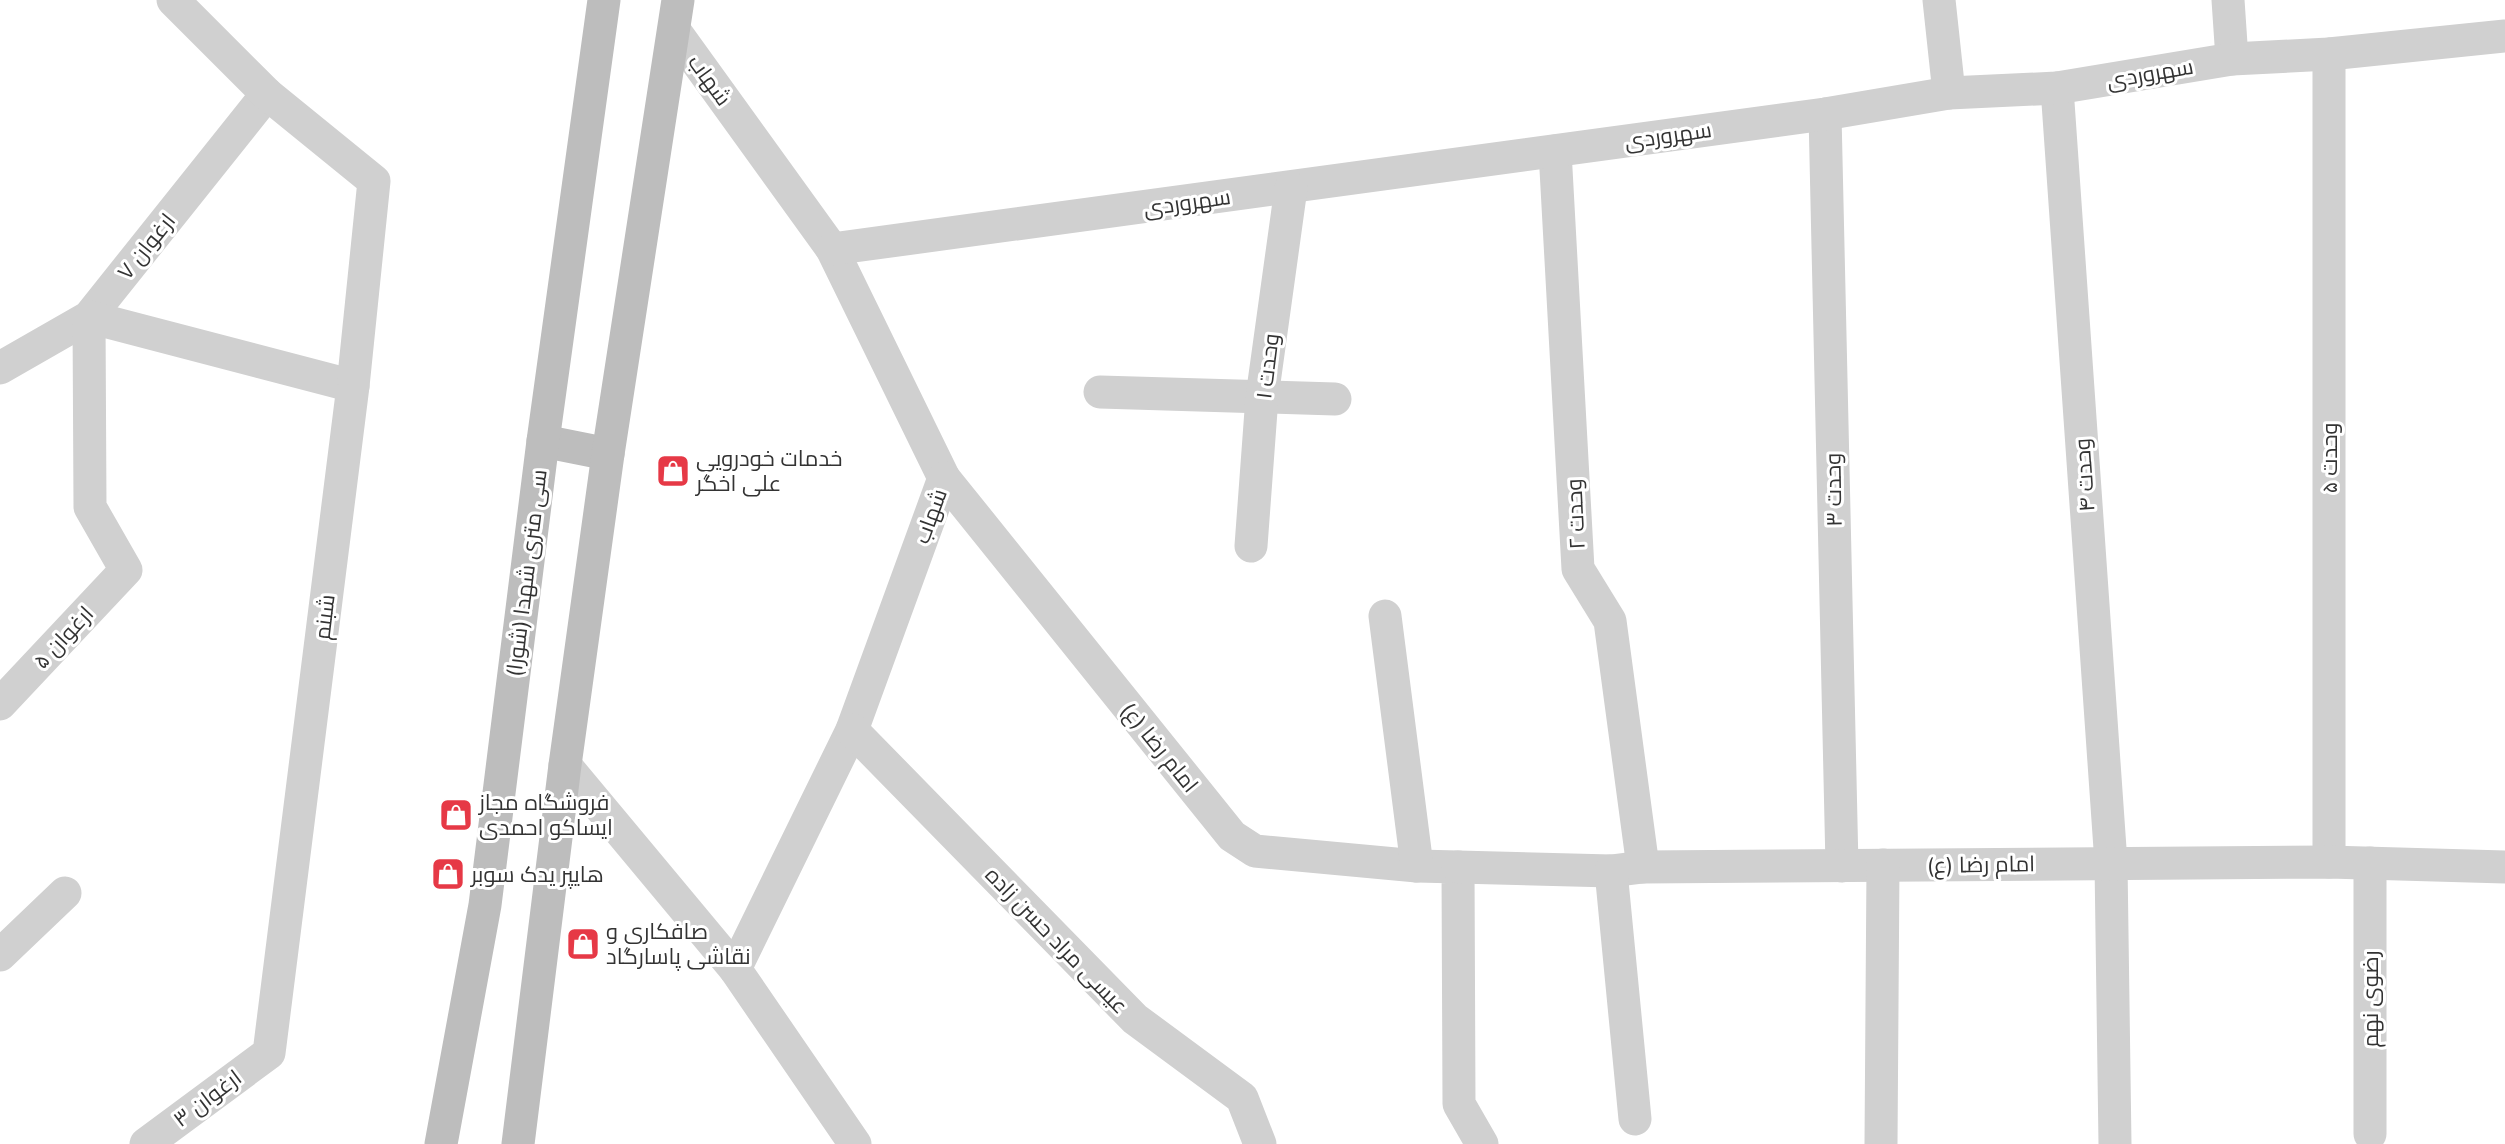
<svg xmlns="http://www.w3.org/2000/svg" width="2505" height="1144" viewBox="0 0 2505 1144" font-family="Mulish,Cairo,sans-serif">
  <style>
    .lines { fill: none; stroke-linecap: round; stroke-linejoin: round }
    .minor { stroke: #d0d0d0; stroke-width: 33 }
    .secondary { stroke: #bdbdbd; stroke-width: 33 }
    .labels { text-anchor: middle; stroke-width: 6; stroke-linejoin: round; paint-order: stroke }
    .street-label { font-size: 22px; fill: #333; stroke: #fff }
    .poi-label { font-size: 22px; fill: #333; stroke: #fff; text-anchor: start }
  </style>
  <rect width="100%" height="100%" fill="#fff"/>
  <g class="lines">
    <g class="minor">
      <path d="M1939 0 1949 93"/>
      <path d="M2228 0 2232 59"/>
      <path d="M674 30 832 249 944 478 852 730 735 969"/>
      <path d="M2057 88 2111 863 2115 1144"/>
      <path d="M1825 114 1842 866"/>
      <path d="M1555 151 1578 569 1610 621 1643 867"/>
      <path d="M832 249 1825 114 1949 93 2057 88 2232 59 2329 54 2505 36"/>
      <path d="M0 368 89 317 267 94"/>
      <path d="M1100 392 1335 399"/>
      <path d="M944 478 1232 836 1255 851 1417 866 1458 867 1459 1104 1482 1144"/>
      <path d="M1251 546 1262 397 1291 188"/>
      <path d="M1385 616 1417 866"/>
      <path d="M0 704 126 570 90 507 89 317 353 386"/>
      <path d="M852 730 1135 1019 1242 1098 1260 1144"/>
      <path d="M565 765 735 969 855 1144"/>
      <path d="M2329 862V54"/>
      <path d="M1458 867 1611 871 1643 867 2329 862 2505 867"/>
      <path d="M1611 871 1635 1119"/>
      <path d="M0 955 65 893"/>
      <path d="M2370 1134V863"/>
      <path d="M146 1144 269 1053 353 386 374 181 267 94 173 0"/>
      <path d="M1881 1144 1883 865"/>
    </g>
    <g class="secondary">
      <path d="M543 441 608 454"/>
      <path d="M441 1144 485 905 543 441 604 0"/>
      <path d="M518 1144 565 765 608 454 678 0"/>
    </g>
  </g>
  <defs>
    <g id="shop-square" transform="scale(1.725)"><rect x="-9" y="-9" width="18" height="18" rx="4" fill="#e63946" stroke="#fff"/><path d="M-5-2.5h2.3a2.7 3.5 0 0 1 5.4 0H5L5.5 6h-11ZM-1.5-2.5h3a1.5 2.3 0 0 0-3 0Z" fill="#fff"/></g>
  </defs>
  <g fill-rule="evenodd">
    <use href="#shop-square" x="673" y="471"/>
    <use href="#shop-square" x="456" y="815"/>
    <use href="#shop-square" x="448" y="874"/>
    <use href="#shop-square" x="583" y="944"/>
  </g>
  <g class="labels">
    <g class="street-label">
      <text transform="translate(2150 73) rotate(-10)" y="8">سهروردی</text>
      <text transform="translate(710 80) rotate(54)" y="8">شهاب</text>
      <text transform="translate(1668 135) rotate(-8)" y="8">سهروردی</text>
      <text transform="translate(1187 202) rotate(-8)" y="8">سهروردی</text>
      <text transform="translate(146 246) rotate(-51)" y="8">ارغوان ۷</text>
      <text transform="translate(1267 366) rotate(-83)" y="8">وحدت ۱</text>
      <text transform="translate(2329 458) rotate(-90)" y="8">وحدت ۵</text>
      <text transform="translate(2084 475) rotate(-94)" y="8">وحدت ۴</text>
      <text transform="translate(1833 490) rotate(-91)" y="8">وحدت ۳</text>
      <text transform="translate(1575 514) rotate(-93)" y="8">وحدت ۲</text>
      <text transform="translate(930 516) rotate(-70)" y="8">شهاب</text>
      <text transform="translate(526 573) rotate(-83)" y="8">سی متری شهدا (شورا)</text>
      <text transform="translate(324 617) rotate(-83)" y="8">شبنم</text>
      <text transform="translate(63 637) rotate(-47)" y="8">ارغوان ۵</text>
      <text transform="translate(1160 747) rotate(51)" y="8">امام رضا (ع)</text>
      <text transform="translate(1981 864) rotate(-1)" y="8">امام رضا (ع)</text>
      <text transform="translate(1057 940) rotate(46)" y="8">عیسی مراد حسن زاده</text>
      <text transform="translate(2370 999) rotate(-90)" y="8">رضوی نهم</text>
      <text transform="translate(207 1098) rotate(-37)" y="8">ارغوان ۳</text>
    </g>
    <g class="poi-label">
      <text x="696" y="466">خدمات خودرویی<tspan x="696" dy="25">علی اخگر</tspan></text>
      <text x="479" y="810">فروشگاه مجاز<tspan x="479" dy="25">ایساکو احمدی</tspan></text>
      <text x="471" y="882">هایپر یدک سوبر</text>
      <text x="606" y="939">صافکاری و<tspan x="606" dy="25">نقاشی پاسارگاد</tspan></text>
    </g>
  </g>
</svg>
